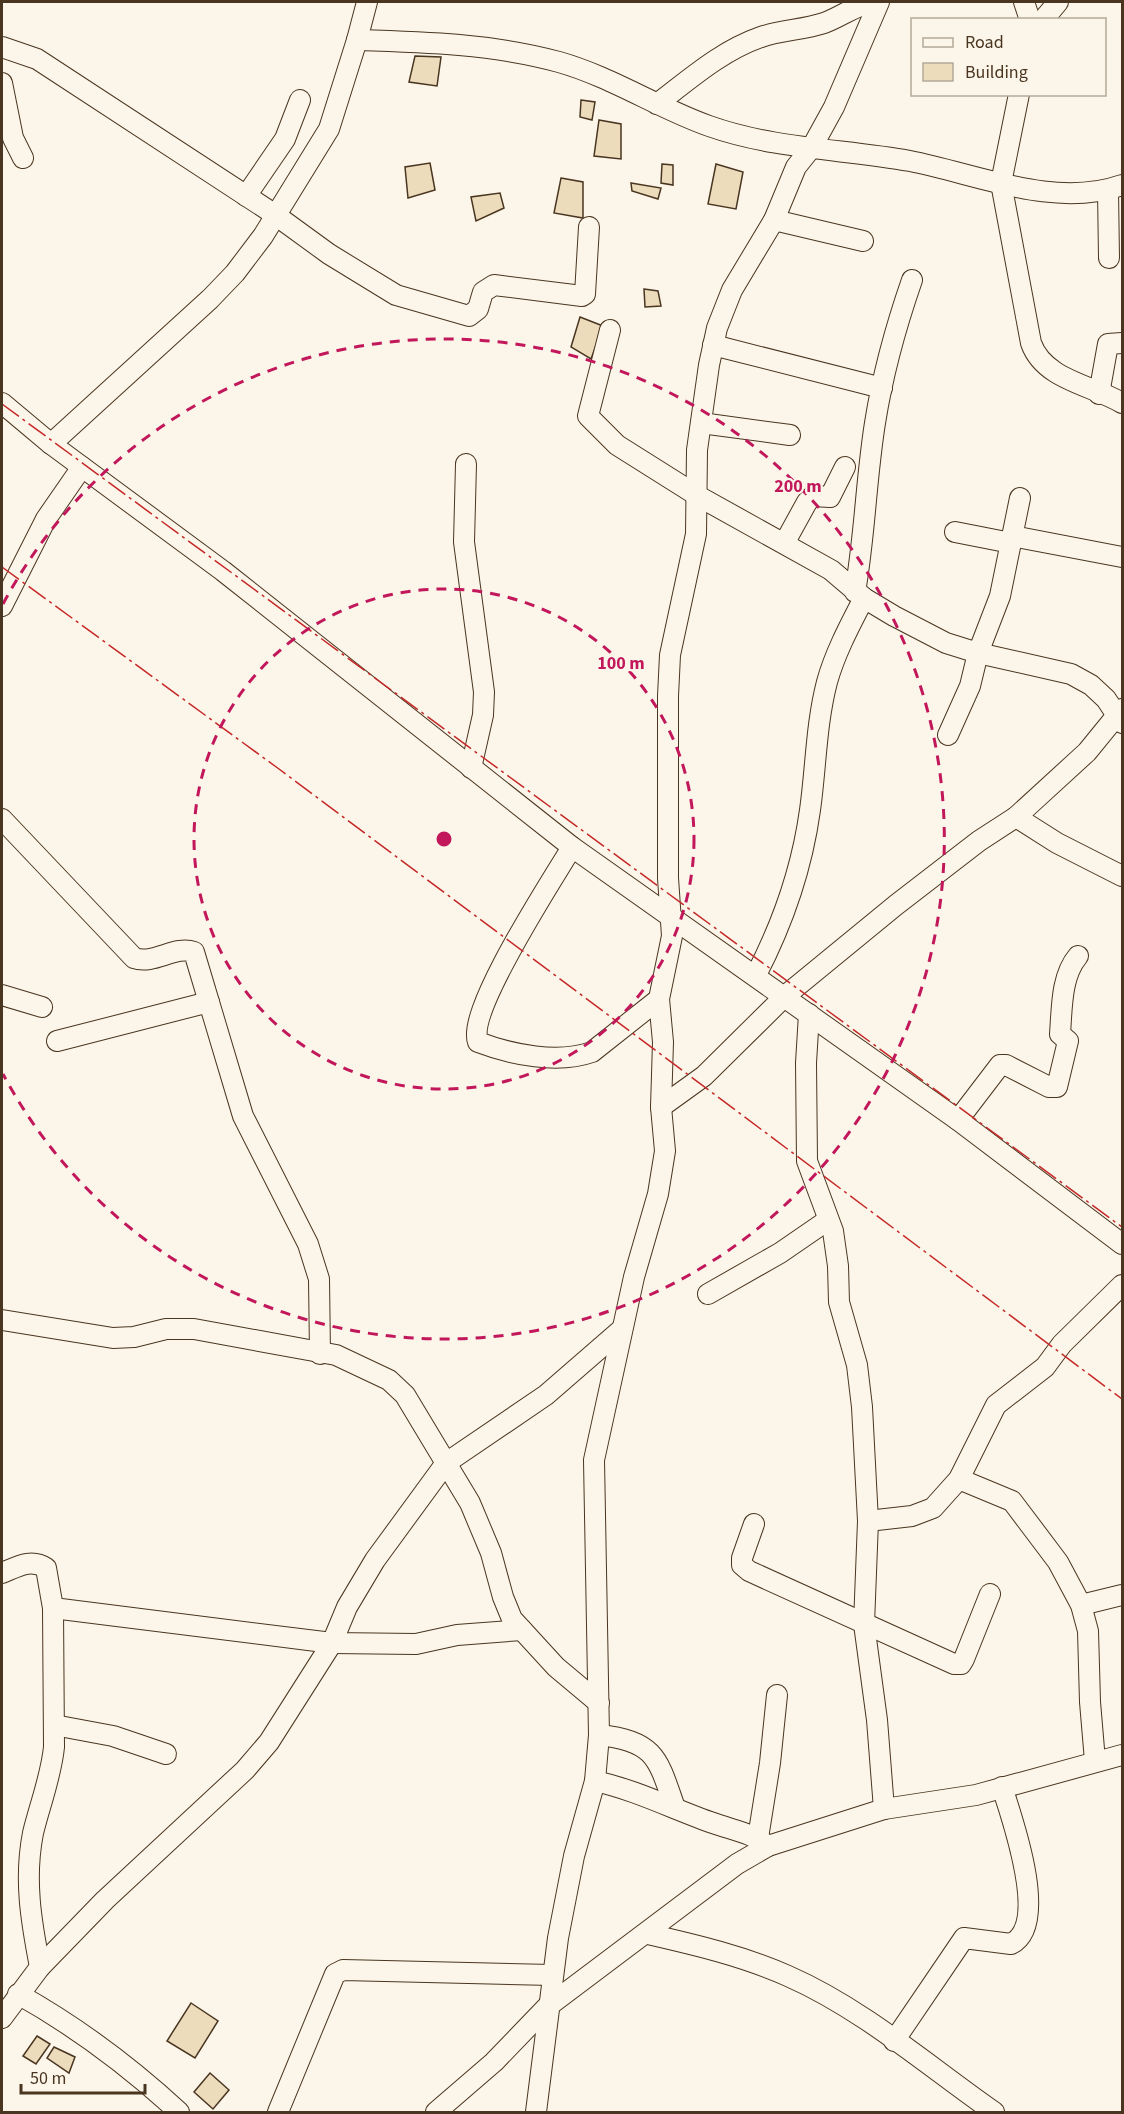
<svg xmlns="http://www.w3.org/2000/svg" width="1124" height="2114" viewBox="0 0 1124 2114" font-family="'Source Sans 3',sans-serif">
  <style>
    .building { fill: #ecdcbc; stroke: #4a3520; stroke-width: 1.5 }
    .lines { fill: none; stroke-linecap: round; stroke-linejoin: round }
    .minor-casing { stroke: #4a3520; stroke-width: 22 }
    .minor { stroke: #fbf6e9; stroke-width: 20 }
    .power { stroke: #c62828; stroke-width: 1.5; stroke-dasharray: 21 4.5 3 4.5; stroke-linecap: butt }
    .ring { fill: none; stroke: #c2185b; stroke-width: 3; stroke-dasharray: 10 8 }
    .centre { fill: #c2185b; stroke: #fbf6e9; stroke-width: 3 }
    .ring-label { font-size: 18px; text-anchor: middle; font-weight: bold; fill: #c2185b; stroke: #fbf6e9; stroke-width: 4.5; stroke-linejoin: round; paint-order: stroke }
  </style>
  <rect width="100%" height="100%" fill="#fbf6e9"/>
  <g class="building">
    <path d="M415 56 441 57 437 86 409 82Z"/>
    <path d="M581 100 595 102 592 120 580 117Z"/>
    <path d="M599 120 621 124V159L594 156Z"/>
    <path d="M430 163 435 190 408 198 405 167Z"/>
    <path d="M662 164 673 165V185L661 183Z"/>
    <path d="M716 164 743 172 736 209 708 204Z"/>
    <path d="M561 178 583 182V218L554 213Z"/>
    <path d="M631 183 661 188 658 199 632 191Z"/>
    <path d="M500 193 504 208 476 221 471 197Z"/>
    <path d="M644 289 658 291 661 306 645 307Z"/>
    <path d="M580 317 603 326 591 359 571 347Z"/>
    <path d="M191 2003 218 2021 195 2058 167 2041Z"/>
    <path d="M37 2036 50 2044 36 2064 23 2056Z"/>
    <path d="M54 2047 75 2057 69 2073 47 2058Z"/>
    <path d="M210 2073 229 2090 213 2109 194 2092Z"/>
  </g>
  <g class="lines">
    <g class="minor-casing">
      <g id="minor">
        <path d="M1024 2 1030 20"/>
        <path d="M1043 20 1058 2"/>
        <path d="M357 40C425 42 494 44 559 62 612 77 658 108 709 126 774 149 843 149 910 161 977 174 1054 209 1122 185"/>
        <path d="M2 47 37 59 274 214 329 254 396 295 469 316 478 309 483 292 494 285 582 296 585 294 589 227"/>
        <path d="M2 83 13 138 23 158"/>
        <path d="M1019 94 1001 183 1031 343C1044 380 1092 385 1122 403"/>
        <path d="M657 104C690 79 721 51 761 37 781 30 803 30 824 23 841 17 855 5 874 2"/>
        <path d="M1108 190 1109 258"/>
        <path d="M246 196 285 139 300 100"/>
        <path d="M774 220 863 241"/>
        <path d="M610 330 588 416 617 445 698 496 831 570 864 598 894 616 946 643 978 653 1071 674 1091 685 1106 699 1122 723"/>
        <path d="M713 345 882 388"/>
        <path d="M1099 394 1108 344 1122 343"/>
        <path d="M2 403 51 444 223 571 572 847 958 1120 1122 1244"/>
        <path d="M701 423 790 435"/>
        <path d="M51 444 210 299 235 273 263 236 329 129 357 40 367 2"/>
        <path d="M466 464 464 542 484 692 483 715 471 768"/>
        <path d="M955 532 1011 543"/>
        <path d="M1012 536 1122 557"/>
        <path d="M785 542 807 502 813 496 830 497 845 467"/>
        <path d="M855 592C865 535 866 479 875 423 883 372 895 329 912 280"/>
        <path d="M2 606 46 519 82 467"/>
        <path d="M948 735 970 686 978 653 1000 596 1020 498"/>
        <path d="M1016 817 1057 843 1122 876"/>
        <path d="M2 819 134 958C154 965 175 945 194 952L243 1116 308 1244 319 1279 320 1354"/>
        <path d="M572 847C553 879 466 1011 478 1042 512 1055 558 1064 592 1052L659 999"/>
        <path d="M756 975C783 923 802 868 810 810 816 768 816 724 827 682 835 653 850 625 864 598"/>
        <path d="M2 995 42 1007"/>
        <path d="M809 1014 806 1063 807 1161 833 1231 838 1266 839 1302 857 1365 862 1407 868 1521 864 1624 877 1720 884 1809"/>
        <path d="M57 1041 209 1002"/>
        <path d="M661 1107 704 1076 785 996 896 905 979 841 1016 817 1087 752 1122 709"/>
        <path d="M958 1120 1000 1065H1006L1049 1087H1057L1068 1041 1060 1034C1062 1008 1061 976 1078 956"/>
        <path d="M708 1294 780 1253 828 1220"/>
        <path d="M2 1320 113 1338 134 1337 166 1329H194L336 1355 389 1380 405 1395 470 1503 491 1553 503 1597 512 1619 556 1667 599 1703"/>
        <path d="M959 1479 1012 1501 1058 1562 1081 1605 1088 1631 1090 1702 1095 1761"/>
        <path d="M868 1521 912 1516 933 1508 959 1479 996 1405 1045 1367 1062 1344 1122 1285"/>
        <path d="M754 1524 742 1558V1565L749 1571 954 1664H961L964 1659 990 1594"/>
        <path d="M2 1573C17 1567 31 1558 46 1568L53 1608 54 1747C51 1777 40 1804 33 1833 24 1879 31 1921 40 1967"/>
        <path d="M1081 1605 1122 1595"/>
        <path d="M53 1608 332 1643 416 1644 457 1635 522 1630"/>
        <path d="M54 1725 113 1736 166 1754"/>
        <path d="M599 1735C656 1741 658 1759 675 1808"/>
        <path d="M595 1781C636 1790 673 1809 713 1823 732 1830 753 1833 768 1846"/>
        <path d="M758 1838 770 1763 777 1695"/>
        <path d="M648 1934C696 1945 743 1956 788 1976 863 2009 928 2066 994 2112"/>
        <path d="M18 1994C77 2027 129 2066 179 2112"/>
        <path d="M2 2018 40 1967 105 1900 245 1770 269 1742 332 1643 347 1607 375 1560 446 1463 546 1395 622 1329"/>
        <path d="M894 2041 964 1938 1011 1944C1050 1925 1012 1818 1002 1787"/>
        <path d="M278 2112 335 1974 343 1970 552 1975"/>
        <path d="M436 2112 494 2062 547 2007 737 1864 768 1846 884 1809 976 1795 1122 1755"/>
        <path d="M536 2112 558 1938 574 1856 595 1781 599 1735 594 1460 634 1277 658 1194 665 1151 661 1107 663 1042 659 999 672 936 668 878V696L670 655 696 534 697 450 709 365 717 328 732 290 774 220 796 167 812 147 834 107 879 2"/>
      </g>
    </g>
    <use href="#minor" class="minor"/>
    <g class="power">
      <path d="M2 404 1122 1227"/>
      <path d="M2 567 279 769 1122 1399"/>
    </g>
  </g>
  <g class="ring">
    <circle cx="444" cy="839" r="250"/>
    <path d="M3 604A500 500 0 1 1 3 1074"/>
  </g>
  <circle cx="444" cy="839" r="9" class="centre"/>
  <g class="ring-label">
    <text x="798" y="492">200 m</text>
    <text x="621" y="669">100 m</text>
  </g>
  <rect width="1124" height="2114" fill="none" stroke="#4a3520" stroke-width="6"/>
  <rect x="911" y="18" width="195" height="78" fill="#fbf6e9" stroke="#b4a999" stroke-width="1.5"/>
  <rect x="923" y="38" width="30" height="9" fill="#fbf6e9" stroke="#b4a999" stroke-width="1.5"/>
  <text x="965" y="48" font-size="18" fill="#4a3520">Road</text>
  <rect x="923" y="63" width="30" height="18" fill="#ecdcbc" stroke="#b4a999" stroke-width="1.5"/>
  <text x="965" y="78" font-size="18" fill="#4a3520">Building</text>
  <path d="M21 2084v9h124v-9" fill="none" stroke="#4a3520" stroke-width="3"/>
  <text x="30" y="2084" font-size="18" fill="#4a3520" stroke="#fbf6e9" stroke-width="4.5" paint-order="stroke">50 m</text>
</svg>
